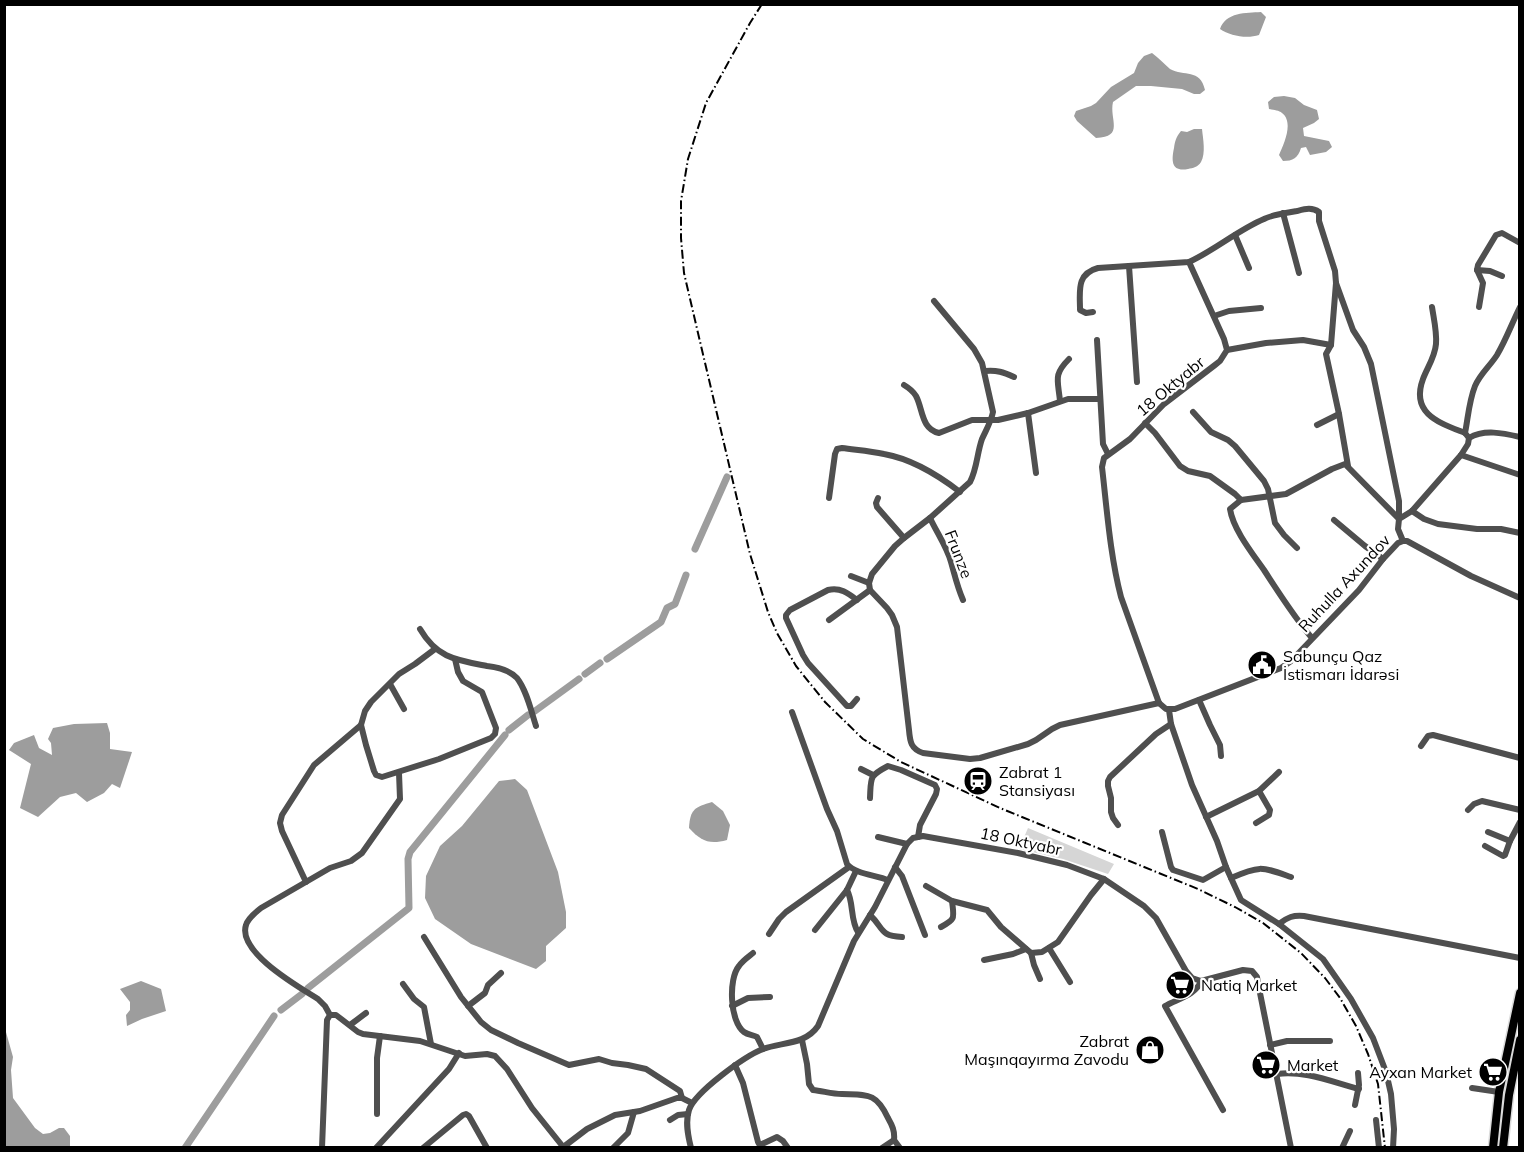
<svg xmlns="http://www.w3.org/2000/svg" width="1524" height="1152" viewBox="0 0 1524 1152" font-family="Mulish,sans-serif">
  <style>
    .green { fill: #d6d6d6 }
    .water { fill: #9d9d9d }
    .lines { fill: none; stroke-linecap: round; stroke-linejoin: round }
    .canal { stroke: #9d9d9d; stroke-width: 7 }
    .major-casing { stroke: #dbdbdb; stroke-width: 11 }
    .minor { stroke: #4f4f4f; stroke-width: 6 }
    .major { stroke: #000; stroke-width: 8 }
    .rail { stroke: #000; stroke-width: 2; stroke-dasharray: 9 3 1.5 3; stroke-linecap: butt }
    .labels { text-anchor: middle; stroke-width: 4.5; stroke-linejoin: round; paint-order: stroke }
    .street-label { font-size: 16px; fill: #000; stroke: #fff }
    .poi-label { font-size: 16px; fill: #000; stroke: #fff; text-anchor: start }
  </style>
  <rect width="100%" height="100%" fill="#fff"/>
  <path class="green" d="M1028 828 1114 864 1108 874 1063 859 1019 849Z"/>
  <g class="water">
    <path d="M1261 12 1266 17 1259 35C1247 39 1230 36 1220 29 1226 12 1246 13 1261 12Z"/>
    <path d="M1152 53C1159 58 1164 64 1170 69 1184 77 1200 68 1205 90L1200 94H1194L1182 89 1151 86H1136L1113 102C1109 119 1125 137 1096 138L1077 121 1074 116 1076 111 1091 106 1096 103 1111 87 1134 73 1138 63 1144 56Z"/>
    <path d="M1284 96 1295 98 1304 105 1317 110 1319 119 1314 123 1303 128 1304 136 1329 141 1332 147 1326 152 1310 155 1306 147 1301 148C1298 158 1293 161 1283 161L1279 155C1284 144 1294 122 1282 113 1279 110 1273 110 1269 109L1268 102 1274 97Z"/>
    <path d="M1194 129H1202C1203 139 1206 153 1201 162 1198 167 1193 168 1188 169 1172 172 1171 162 1174 148 1175 141 1176 137 1181 131L1187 132Z"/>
    <path d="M107 723 110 733V749L132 752 120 788 112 784 104 793 87 802 76 793 60 797 38 817 20 808 31 764 9 750 14 743 34 735 39 748 52 755 51 743 48 739 53 728 74 724Z"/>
    <path d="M515 779 527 790 558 872 566 912V928L546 946V961L536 969 471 944 435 919 425 898 426 876 440 846 462 826 499 781Z"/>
    <path d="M712 802 723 811 730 825 727 840C709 845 701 841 689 828 690 809 695 807 712 802Z"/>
    <path d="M141 981 161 989 166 1011 142 1019 127 1026 126 1015 130 1010V1002L120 989Z"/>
    <path d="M4 1025 13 1057 11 1070 13 1098 35 1128 43 1134 50 1133 59 1128H64L70 1136V1147H5Z"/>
  </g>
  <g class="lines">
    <g class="canal">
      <path d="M695 549 727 477"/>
      <path d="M607 659 661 622 667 608 675 604 686 575"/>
      <path d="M585 674 600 663"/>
      <path d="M535 711 579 679"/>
      <path d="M509 730 528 715"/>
      <path d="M308 988 409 908 408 859 410 852 505 735"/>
      <path d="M281 1010 302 994"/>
      <path d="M185 1148 274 1016"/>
    </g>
    <g class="major-casing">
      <g id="major">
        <path d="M1493 1148 1499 1092 1520 993"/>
        <path d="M1503 1148 1509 1095 1520 1040"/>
      </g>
    </g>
    <g class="minor">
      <path d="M1283 213 1299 273"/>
      <path d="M1235 235 1249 268"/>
      <path d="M1129 266 1137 382"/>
      <path d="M1477 270 1490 271 1502 276"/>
      <path d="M934 301 974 349 982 363 993 412C991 422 986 430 982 439 977 453 977 469 970 482L930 518 904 538 895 546 872 574 869 583 870 590 887 608 892 615 897 627 909 730C910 742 911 749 923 753L970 759 980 758 1028 744 1036 740 1052 729 1060 725 1159 703"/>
      <path d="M1432 307C1434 320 1437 332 1436 344 1435 357 1427 368 1423 379 1410 414 1440 423 1465 433"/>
      <path d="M1479 307 1483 283 1477 270 1478 265 1496 235 1502 233 1520 243"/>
      <path d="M1093 312 1086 313 1080 310C1080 291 1076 274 1098 268L1189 262C1215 250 1238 230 1264 219 1274 214 1286 213 1297 211 1305 209 1312 207 1319 212V221L1335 271 1336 283 1331 345 1326 354 1339 414 1348 466"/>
      <path d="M1214 316 1229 311 1261 308"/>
      <path d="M1097 340 1103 444 1108 454"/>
      <path d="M1227 350 1266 343 1303 340 1331 345"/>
      <path d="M985 371C997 370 1003 372 1014 377"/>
      <path d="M904 385C909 388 913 391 916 396 923 409 921 429 939 433L972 420H998L1028 413 1068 399H1100"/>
      <path d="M1060 401C1058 380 1053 375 1069 359"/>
      <path d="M1193 412 1211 432 1228 440 1235 446 1264 481 1268 489 1275 523 1284 535 1297 548"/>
      <path d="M1028 413 1036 473"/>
      <path d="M1145 423 1155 433 1180 466 1188 471 1210 476 1235 494 1241 500 1286 494 1332 469 1345 464 1399 519V501L1371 364 1364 347 1353 330 1336 283"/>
      <path d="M1317 425 1339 414"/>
      <path d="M1469 438C1484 429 1503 433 1520 437"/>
      <path d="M1461 455 1520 475"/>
      <path d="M829 498 835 454 837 449 842 448C856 450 870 451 884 454 912 459 938 475 960 492"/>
      <path d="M878 498 876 503 877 507 904 538"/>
      <path d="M1241 500 1230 509C1233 529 1252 553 1264 570 1279 593 1294 617 1312 638"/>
      <path d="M1412 511 1424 519 1438 524 1477 529H1501L1520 533"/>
      <path d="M930 518C937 533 947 547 951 562 955 576 957 586 963 600"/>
      <path d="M1334 520 1365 546 1383 559"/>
      <path d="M1403 541 1398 529 1399 519 1412 511 1461 455 1468 444 1469 438 1465 433C1468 418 1469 401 1475 386 1480 374 1490 366 1497 355 1506 340 1512 323 1520 307"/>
      <path d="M851 576 869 583"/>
      <path d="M829 620 870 590"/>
      <path d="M420 629C437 658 456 660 487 666 497 667 509 670 517 678 527 691 531 711 536 726"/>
      <path d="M390 684 404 709"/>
      <path d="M857 699 851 706H847L808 663 803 655 786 618V615L790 610 828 590C840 587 848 593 857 600"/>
      <path d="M1199 700 1210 725 1220 745 1221 756"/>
      <path d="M1159 703 1121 597C1110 555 1107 510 1102 467L1104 458 1130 439 1164 404 1215 365 1220 361 1227 350 1224 339 1189 262"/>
      <path d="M1159 703 1166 709H1175L1281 668 1291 661 1359 590 1383 559 1398 543 1403 541H1407L1471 576 1520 598"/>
      <path d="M1169 710 1171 724 1192 785 1217 841 1226 867 1241 900 1279 924 1323 959 1351 999 1373 1038 1386 1072 1391 1094 1394 1129 1393 1148"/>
      <path d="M792 712 827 809 837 831 847 864C855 874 876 875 888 880"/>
      <path d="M361 725 366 745 374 771 376 775 382 777 439 759 491 738 495 734 496 728 482 692 463 681 458 672 455 659"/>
      <path d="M1421 746 1428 736 1433 735 1520 758"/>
      <path d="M861 769 873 775"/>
      <path d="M870 798C871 777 869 776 888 766L901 770 935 785 937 789 936 794 920 825 918 837"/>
      <path d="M1468 810 1474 804 1482 801 1520 810"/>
      <path d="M1206 817 1259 791 1279 772"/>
      <path d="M1256 823 1269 815 1270 810 1259 791"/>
      <path d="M1118 825 1113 818 1111 812V798L1108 786V781L1110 777 1156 734 1171 724"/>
      <path d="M1162 832 1171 867 1173 870 1203 880 1226 867"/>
      <path d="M1488 832 1510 841"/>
      <path d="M878 837 907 844"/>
      <path d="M1485 846 1503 856 1505 855 1510 841 1520 822"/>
      <path d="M895 867 902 876 925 935"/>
      <path d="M1231 878C1260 865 1262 867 1291 877"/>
      <path d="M306 882 282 831 280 823 282 815 314 765 361 725 365 711 371 702 399 674 415 664 435 649"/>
      <path d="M926 886 952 901 987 910 1001 927 1031 953 1042 952 1058 942 1091 895 1104 879"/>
      <path d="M847 890C854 903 850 920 858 932"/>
      <path d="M870 915C884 928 879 936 902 937"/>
      <path d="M1279 924C1288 917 1293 915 1304 916L1520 958"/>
      <path d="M941 927C956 919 954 918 952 901"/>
      <path d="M815 930 847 890 856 871"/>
      <path d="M769 934 779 919 786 912 849 867"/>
      <path d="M424 937 461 997 481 1022 491 1030 518 1043 569 1065 599 1059 612 1063 628 1065 646 1069 680 1091 682 1098"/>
      <path d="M1049 948 1070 982"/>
      <path d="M753 953C748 957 742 961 739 966 728 979 730 1022 744 1032 748 1035 754 1035 757 1037L763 1049"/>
      <path d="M1031 953 1034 965 1040 979"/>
      <path d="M984 960 1013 954 1026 949"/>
      <path d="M1201 981C1196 995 1177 999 1165 1006L1223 1110"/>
      <path d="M403 984 414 999 424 1007 431 1044"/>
      <path d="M468 1006 485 993 488 985 501 973"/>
      <path d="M732 1006 748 998 770 997"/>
      <path d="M330 1015H336L358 1032 363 1034 420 1041 465 1056 487 1054 495 1056 507 1069 532 1108 564 1148"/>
      <path d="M350 1025 366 1013"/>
      <path d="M802 1040 807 1064 809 1084 813 1090C823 1091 832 1094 842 1094 867 1095 876 1092 888 1118 892 1125 895 1131 894 1140L900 1148"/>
      <path d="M1270 1045 1287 1041H1330"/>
      <path d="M735 1065 743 1083 758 1142 759 1144H762L777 1137 783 1141 788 1148"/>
      <path d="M1277 1074C1304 1070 1332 1082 1359 1089"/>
      <path d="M1472 1088 1499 1092"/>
      <path d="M1355 1105 1359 1085 1358 1073"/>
      <path d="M377 1114V1058L380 1036"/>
      <path d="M670 1120 678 1115 688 1114"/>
      <path d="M1376 1120 1379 1148"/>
      <path d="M322 1148 327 1020 330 1015 325 1006 318 999C299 987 237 952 246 925 248 918 255 913 261 908L330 868 351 861 362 853 400 799 399 773"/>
      <path d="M376 1148 449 1069 459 1053"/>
      <path d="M423 1148 463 1115 466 1114 469 1116 487 1148"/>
      <path d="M562 1148 587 1129 615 1115 640 1111 677 1098H682L692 1103"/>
      <path d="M613 1148 628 1133 634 1112"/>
      <path d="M691 1148C688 1136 685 1122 689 1110 695 1092 745 1056 763 1049 782 1042 805 1045 818 1026L854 941 875 907 907 844 913 838 923 836 1018 853 1067 865 1104 879 1144 906 1156 918 1186 971 1192 978 1201 981 1243 970 1252 971 1257 977 1258 983 1291 1148"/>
      <path d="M882 1148 894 1140"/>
      <path d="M1342 1148 1350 1131"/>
    </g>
    <use href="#major" class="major"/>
    <path class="rail" d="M762 4 750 23 706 103 688 159 681 201V238L684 273 698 333 750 554 768 612 777 633 796 666 825 702 863 739 901 762 1000 808 1198 889 1235 907 1263 923 1301 953 1325 978 1340 998 1356 1026 1368 1054 1378 1084 1385 1148"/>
  </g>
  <defs>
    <g id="civic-disc" transform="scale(1.5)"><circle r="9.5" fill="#000" stroke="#fff"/><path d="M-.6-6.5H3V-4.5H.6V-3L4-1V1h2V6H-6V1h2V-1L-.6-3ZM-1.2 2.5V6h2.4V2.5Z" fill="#fff"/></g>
    <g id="station-disc" transform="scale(1.5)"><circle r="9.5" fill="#000" stroke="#fff"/><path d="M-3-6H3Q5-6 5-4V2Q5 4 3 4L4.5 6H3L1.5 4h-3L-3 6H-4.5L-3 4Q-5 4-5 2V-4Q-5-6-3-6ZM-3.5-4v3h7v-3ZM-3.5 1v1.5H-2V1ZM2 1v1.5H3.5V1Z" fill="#fff"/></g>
    <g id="supermarket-disc" transform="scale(1.5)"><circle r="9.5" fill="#000" stroke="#fff"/><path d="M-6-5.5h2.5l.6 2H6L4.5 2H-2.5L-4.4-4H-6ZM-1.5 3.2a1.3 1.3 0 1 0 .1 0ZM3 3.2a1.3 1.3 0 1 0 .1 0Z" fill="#fff"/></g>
    <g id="shop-disc" transform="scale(1.5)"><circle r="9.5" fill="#000" stroke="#fff"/><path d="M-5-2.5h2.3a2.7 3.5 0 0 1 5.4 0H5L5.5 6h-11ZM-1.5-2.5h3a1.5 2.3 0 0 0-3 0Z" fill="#fff"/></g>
  </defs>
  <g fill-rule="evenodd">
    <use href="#civic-disc" x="1262" y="665"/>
    <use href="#station-disc" x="978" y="781"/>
    <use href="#supermarket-disc" x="1180" y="985"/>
    <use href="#shop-disc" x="1150" y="1050"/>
    <use href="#supermarket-disc" x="1266" y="1065"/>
    <use href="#supermarket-disc" x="1493" y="1072"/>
  </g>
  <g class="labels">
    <g class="street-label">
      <text transform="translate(1170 386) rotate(-40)" y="6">18 Oktyabr</text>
      <text transform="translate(959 554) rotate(69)" y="6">Frunze</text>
      <text transform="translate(1344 583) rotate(-47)" y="6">Ruhulla Axundov</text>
      <text transform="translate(1021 841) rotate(12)" y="6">18 Oktyabr</text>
    </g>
    <g class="poi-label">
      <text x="1283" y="662">Sabunçu Qaz<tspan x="1283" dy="18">İstismarı İdarəsi</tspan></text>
      <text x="999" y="778">Zabrat 1<tspan x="999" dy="18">Stansiyası</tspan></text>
      <text x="1201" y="991">Natiq Market</text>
      <text x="1129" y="1047" text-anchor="end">Zabrat<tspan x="1129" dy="18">Maşınqayırma Zavodu</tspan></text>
      <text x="1287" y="1071">Market</text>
      <text x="1472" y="1078" text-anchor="end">Ayxan Market</text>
    </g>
  </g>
  <rect width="1524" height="1152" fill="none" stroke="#000000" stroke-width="12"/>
</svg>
